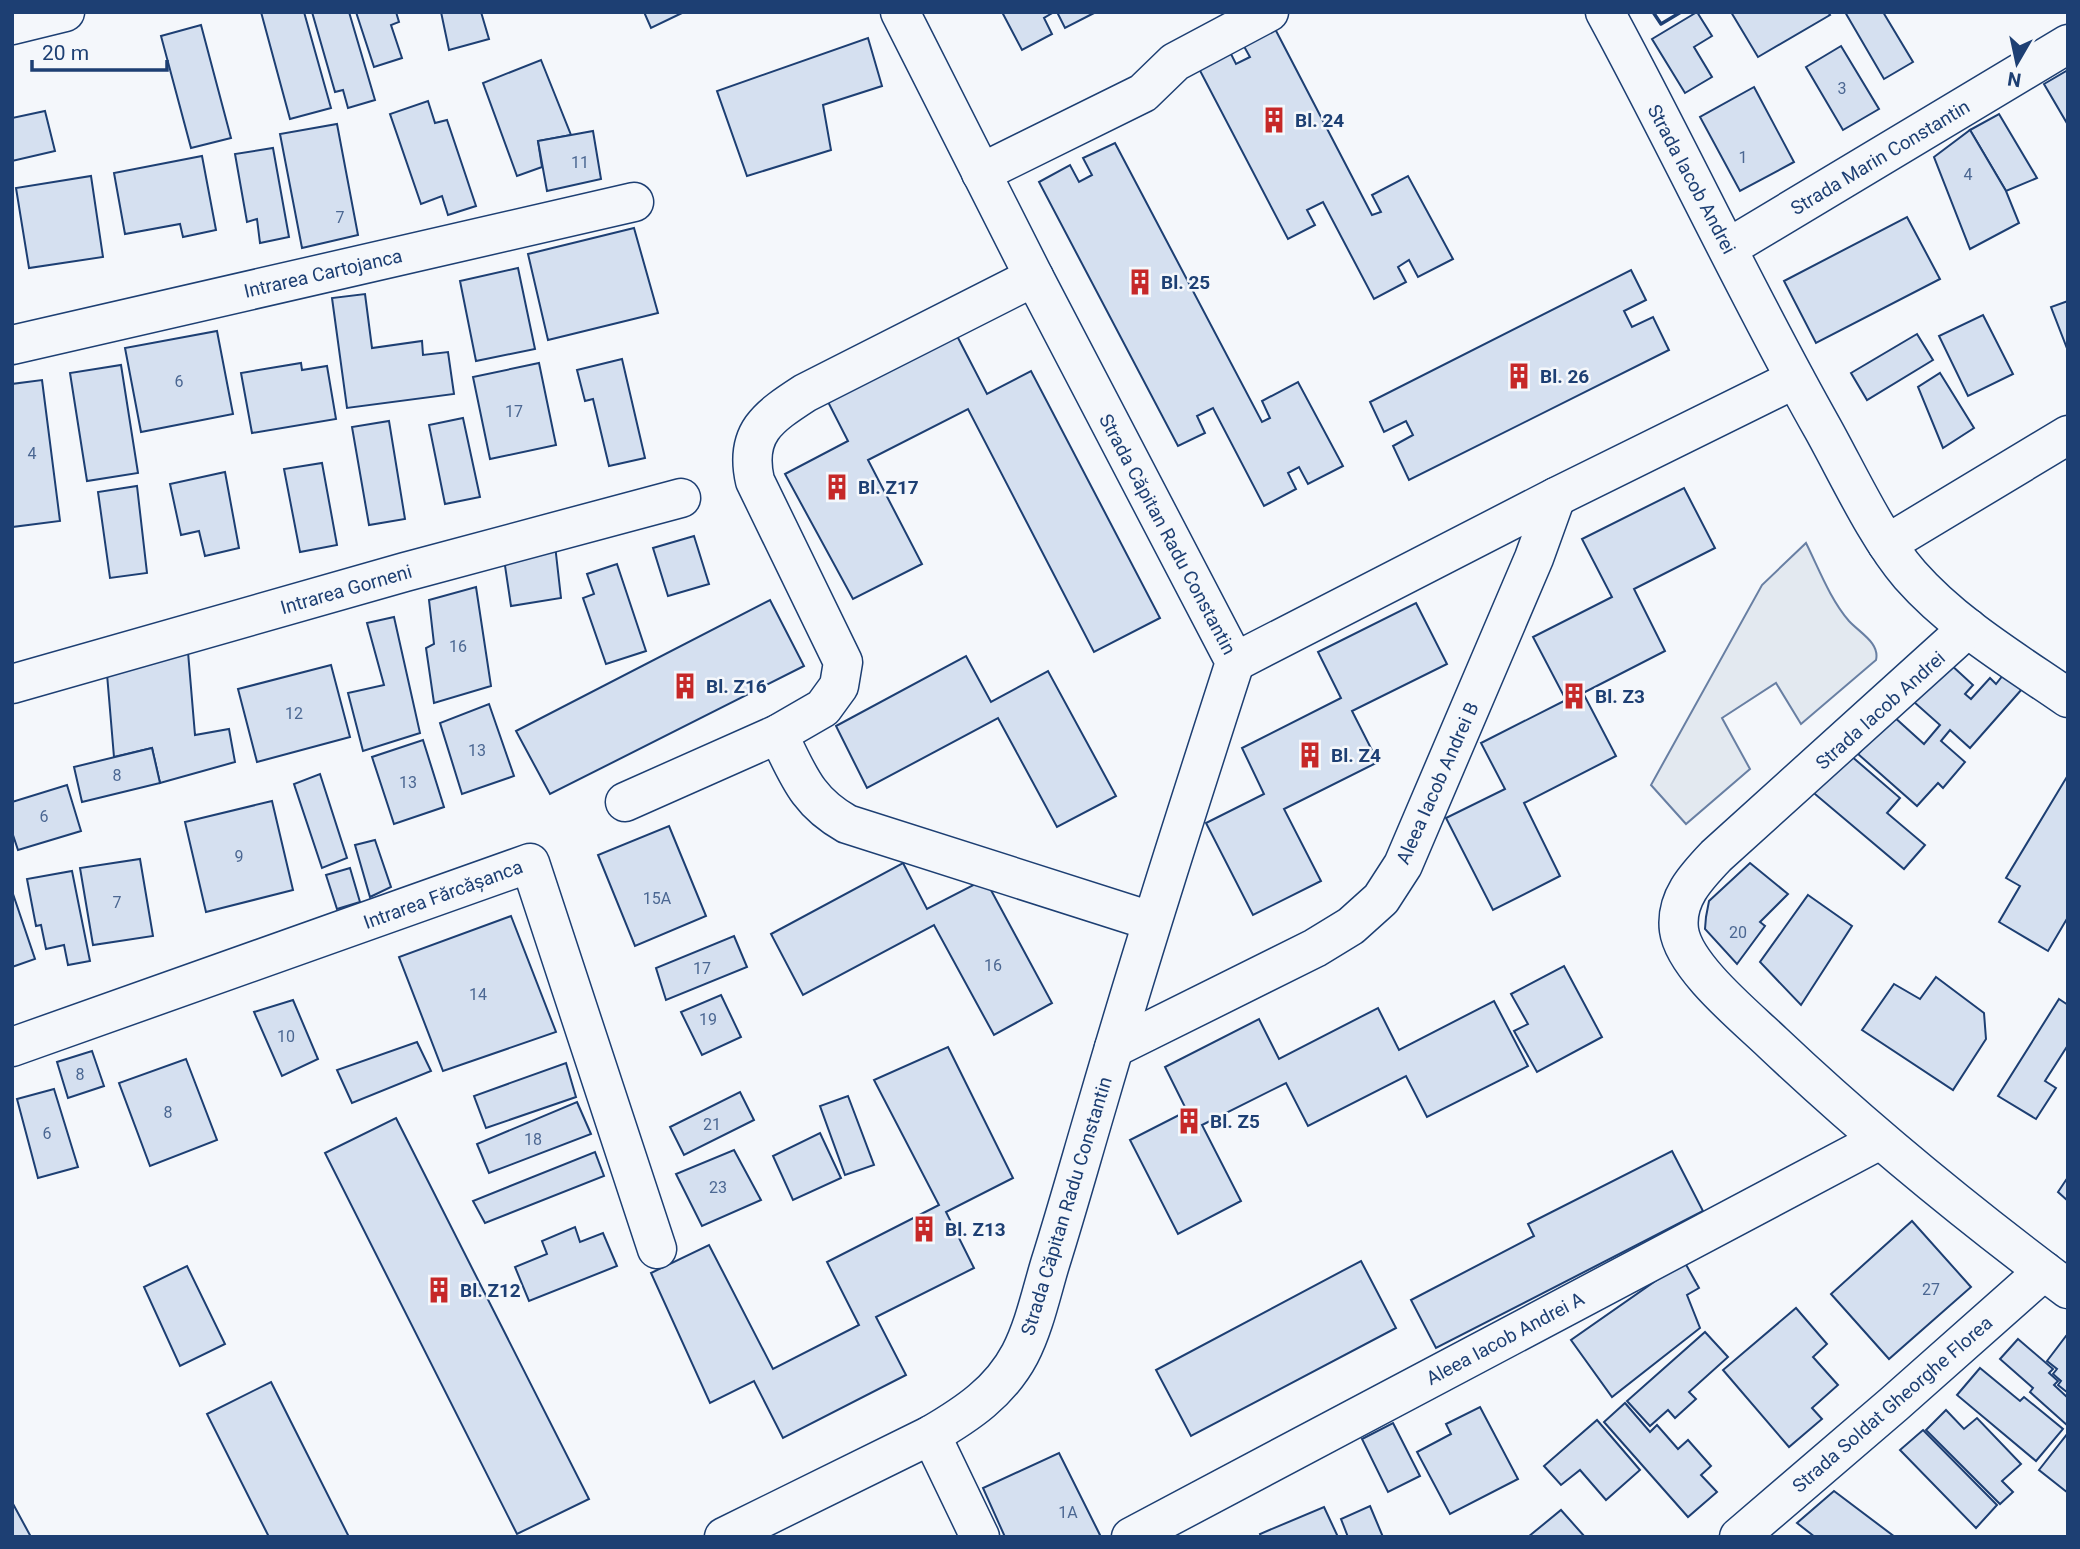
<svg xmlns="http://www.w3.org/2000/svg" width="2080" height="1549" viewBox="0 0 2080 1549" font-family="Roboto,sans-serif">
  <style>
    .green { fill: #e3e9f0; stroke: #687fa3; stroke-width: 2 }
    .building { fill: #d5e0f0; stroke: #1d3f73; stroke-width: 2 }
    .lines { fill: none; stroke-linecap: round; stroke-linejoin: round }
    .minor-casing { stroke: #1d3f73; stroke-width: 41 }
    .minor { stroke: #f4f7fb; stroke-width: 38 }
    .wall { stroke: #1d3f73; stroke-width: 3.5 }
    .labels { text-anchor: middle; stroke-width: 5; stroke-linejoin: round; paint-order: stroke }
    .number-label { font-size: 16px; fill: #4b6792 }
    .poi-label { font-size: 19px; font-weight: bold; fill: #1d3f73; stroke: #f4f7fb; text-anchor: start }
    .street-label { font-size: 19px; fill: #1d3f73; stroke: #f4f7fb }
  </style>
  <rect width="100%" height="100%" fill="#f4f7fb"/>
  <path class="green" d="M1806 543C1819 569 1830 599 1849 621 1860 633 1880 643 1876 660L1801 724 1776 683 1722 718 1750 769 1686 824 1651 785 1762 585Z"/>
  <g class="building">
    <path d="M261 12H304L331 108 290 119Z"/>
    <path d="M312 12H349L375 100 348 108 343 90 335 92Z"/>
    <path d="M356 12H396L399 22 391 25 402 58 374 67Z"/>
    <path d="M441 12H481L489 39 449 50Z"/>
    <path d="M644 12H684L651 28Z"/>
    <path d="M1002 12H1054L1044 18 1052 34 1022 50Z"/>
    <path d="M1057 12H1096L1065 28Z"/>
    <path d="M1697 12 1712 36 1694 47 1712 77 1685 93 1652 39Z"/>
    <path d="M1731 12H1828L1830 15 1758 57Z"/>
    <path d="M1845 12H1883L1913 62 1884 79Z"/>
    <path d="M201 25 231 138 191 148 161 36Z"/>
    <path d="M1273 25 1372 215 1381 212 1372 195 1408 176 1453 259 1418 277 1409 260 1398 267 1406 282 1374 299 1323 202 1307 210 1315 225 1288 239 1196 63 1228 48 1236 64 1250 57 1241 41Z"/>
    <path d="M868 38 882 86 823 105 831 150 747 176 717 91Z"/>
    <path d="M1841 46 1879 109 1843 130 1806 67Z"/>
    <path d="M541 60 571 135 538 141 542 167 517 176 483 83Z"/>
    <path d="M2068 70V125L2044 84Z"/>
    <path d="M1754 87 1794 162 1740 191 1700 117Z"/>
    <path d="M428 101 435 123 447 120 476 206 448 215 442 196 421 204 390 114Z"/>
    <path d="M45 111 55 151 12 161V118Z"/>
    <path d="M1999 114 2037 178 2006 191 1970 130Z"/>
    <path d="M337 124 358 235 302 248 280 134Z"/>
    <path d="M1970 130 2006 191 2019 223 1970 249 1934 157Z"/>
    <path d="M593 131 601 179 547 191 538 141Z"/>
    <path d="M1115 143 1262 422 1270 418 1262 401 1298 382 1343 466 1308 484 1299 467 1288 473 1296 489 1264 506 1213 408 1197 416 1205 433 1178 446 1039 182 1070 165 1079 182 1092 175 1083 158Z"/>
    <path d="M273 148 289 237 260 243 257 219 247 222 235 154Z"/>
    <path d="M202 156 216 230 183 237 180 224 125 234 114 173Z"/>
    <path d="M91 176 103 257 29 268 16 188Z"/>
    <path d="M1907 217 1940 279 1816 343 1784 281Z"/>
    <path d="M634 228 658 313 548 340 528 254Z"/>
    <path d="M518 268 535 349 476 361 460 281Z"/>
    <path d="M1631 270 1646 300 1624 311 1632 327 1653 317 1669 350 1409 480 1393 446 1413 435 1406 421 1384 432 1370 402Z"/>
    <path d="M365 294 372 348 422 341 423 355 448 352 454 394 347 408 332 298Z"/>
    <path d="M2068 301V351L2051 307Z"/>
    <path d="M1983 315 2013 374 1968 396 1939 336Z"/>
    <path d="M217 331 233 414 141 432 125 348Z"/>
    <path d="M955 332 987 394 1031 371 1160 618 1094 652 968 409 868 460 922 564 853 599 785 474 848 441 826 398Z"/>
    <path d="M1917 334 1933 360 1867 400 1851 373Z"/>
    <path d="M622 359 645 458 609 466 593 399 585 401 577 370Z"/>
    <path d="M301 363 302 370 327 366 336 419 252 433 241 373Z"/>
    <path d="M539 363 556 445 490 459 473 377Z"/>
    <path d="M121 365 138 473 87 481 70 373Z"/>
    <path d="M1940 373 1974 428 1943 448 1918 387Z"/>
    <path d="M42 380 60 521 12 527V384Z"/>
    <path d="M463 418 480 497 445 504 429 425Z"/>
    <path d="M389 421 405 519 369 525 352 427Z"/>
    <path d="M322 463 337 545 300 552 284 469Z"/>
    <path d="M225 472 239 548 205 556 199 531 181 535 170 484Z"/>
    <path d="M137 486 147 573 110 578 98 492Z"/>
    <path d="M1684 488 1715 548 1634 589 1665 651 1583 693 1616 756 1524 803 1560 876 1493 910 1446 818 1505 789 1481 743 1566 700 1533 637 1612 597 1582 539Z"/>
    <path d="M694 536 709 584 668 596 653 548Z"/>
    <path d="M555 545 561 598 511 606 504 559Z"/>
    <path d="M617 564 646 651 606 664 583 598 594 594 587 574Z"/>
    <path d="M476 587 491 686 434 703 426 648 434 644 429 600Z"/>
    <path d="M770 600 804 666 550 794 516 731Z"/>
    <path d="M1416 603 1447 664 1352 711 1378 762 1284 809 1321 881 1253 915 1206 823 1264 794 1242 748 1341 698 1318 652Z"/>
    <path d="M394 617 420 733 363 751 348 693 384 685 367 623Z"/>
    <path d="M188 652 195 735 229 729 235 762 160 783 152 748 114 757 107 674Z"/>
    <path d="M966 656 991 702 1048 671 1116 796 1057 827 998 718 867 788 836 726Z"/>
    <path d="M1949 663 1973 685 1965 694 1971 699 1990 678 1996 684 2004 674 2022 689 1970 748 1950 730 1941 741 1965 762 1943 788 1938 783 1917 806 1858 754 1893 716 1924 744 1940 725 1914 702Z"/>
    <path d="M331 665 350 737 257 762 238 689Z"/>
    <path d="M489 704 514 776 462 794 440 723Z"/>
    <path d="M423 740 444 807 394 824 372 757Z"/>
    <path d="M152 748 160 783 82 802 74 767Z"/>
    <path d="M1843 749 1900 798 1887 813 1925 845 1904 869 1809 789Z"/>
    <path d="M320 774 347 858 322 868 294 784Z"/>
    <path d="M2068 775V917L2048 951 1999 922 2020 886 2006 878Z"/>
    <path d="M67 785 81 831 18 850 12 832V802Z"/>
    <path d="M272 801 293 890 206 912 185 822Z"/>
    <path d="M669 826 706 916 635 946 598 855Z"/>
    <path d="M375 840 391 887 370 897 355 845Z"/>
    <path d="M140 859 153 936 93 945 80 868Z"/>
    <path d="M903 863 927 909 985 879 1052 1003 994 1035 934 925 803 995 771 934Z"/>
    <path d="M1750 863 1788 894 1760 922 1765 926 1737 964 1705 929 1706 917 1709 901Z"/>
    <path d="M350 868 360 902 337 909 326 875Z"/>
    <path d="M72 871 90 961 68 965 64 945 46 949 41 925 36 926 27 879Z"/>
    <path d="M12 891 35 959 12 967Z"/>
    <path d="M1808 895 1852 926 1801 1005 1760 962Z"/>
    <path d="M511 916 556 1032 443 1071 399 957Z"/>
    <path d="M734 936 747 967 666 1000 656 968Z"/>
    <path d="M1564 966 1602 1037 1537 1072 1514 1031 1528 1024 1511 994Z"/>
    <path d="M1936 977 1984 1013 1986 1039 1953 1090 1862 1030 1894 984 1920 999Z"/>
    <path d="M721 995 741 1037 702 1055 681 1012Z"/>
    <path d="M2059 999 2068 1005V1045L2045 1081 2056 1088 2036 1119 1998 1096Z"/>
    <path d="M293 1000 318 1059 282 1076 254 1012Z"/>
    <path d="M1494 1001 1528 1066 1427 1117 1406 1076 1308 1126 1286 1083 1202 1125 1241 1201 1178 1234 1130 1140 1187 1111 1165 1067 1259 1019 1279 1059 1378 1008 1399 1050Z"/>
    <path d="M417 1042 431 1071 352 1103 337 1070Z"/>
    <path d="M948 1047 1013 1178 946 1212 974 1268 876 1317 906 1375 783 1438 754 1381 710 1403 651 1273 709 1245 773 1369 859 1325 827 1262 939 1205 874 1080Z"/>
    <path d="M92 1051 104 1086 68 1098 57 1062Z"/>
    <path d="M186 1059 217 1140 150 1166 119 1083Z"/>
    <path d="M566 1063 576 1097 486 1128 474 1096Z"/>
    <path d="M54 1089 78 1167 38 1178 17 1099Z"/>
    <path d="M740 1092 754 1120 684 1155 670 1127Z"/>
    <path d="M848 1096 874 1165 845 1175 820 1106Z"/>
    <path d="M577 1102 591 1134 489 1173 477 1144Z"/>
    <path d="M396 1118 589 1499 517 1534 325 1153Z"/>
    <path d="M820 1133 841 1178 793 1200 773 1156Z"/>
    <path d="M734 1150 761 1200 702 1226 676 1174Z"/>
    <path d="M1672 1151 1703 1211 1436 1348 1411 1300 1534 1236 1528 1224Z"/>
    <path d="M595 1152 604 1176 485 1223 473 1201Z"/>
    <path d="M2068 1177V1201L2058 1192Z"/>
    <path d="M1912 1221 1971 1287 1889 1359 1831 1294Z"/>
    <path d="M575 1227 580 1242 603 1233 617 1266 529 1301 515 1267 547 1254 542 1241Z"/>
    <path d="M1361 1261 1396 1328 1191 1436 1156 1370Z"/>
    <path d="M1684 1261 1699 1288 1687 1295 1700 1328 1612 1397 1571 1340Z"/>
    <path d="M187 1266 225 1344 180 1366 144 1287Z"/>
    <path d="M1796 1308 1827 1344 1813 1357 1838 1385 1812 1408 1822 1419 1789 1447 1723 1370Z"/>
    <path d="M1705 1332 1728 1357 1689 1392 1696 1399 1675 1418 1668 1410 1650 1426 1627 1401Z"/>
    <path d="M2066 1336 2068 1337V1393L2058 1385 2061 1381 2053 1374 2057 1369 2047 1361Z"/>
    <path d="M2018 1339 2053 1369 2049 1373 2058 1381 2054 1385 2068 1398V1426L2030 1392 2033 1388 2000 1359Z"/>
    <path d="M1980 1368 2020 1401 2024 1397 2063 1429 2036 1461 1957 1395Z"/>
    <path d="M271 1382 290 1420 349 1537H269L207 1414Z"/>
    <path d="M1625 1403 1650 1432 1657 1425 1678 1449 1688 1440 1711 1466 1701 1475 1717 1492 1688 1517 1604 1422Z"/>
    <path d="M1480 1407 1518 1479 1450 1514 1417 1452 1451 1434 1446 1424Z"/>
    <path d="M1946 1410 1964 1429 1977 1418 2021 1464 2002 1481 2013 1492 2000 1504 1926 1430Z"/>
    <path d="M1597 1420 1640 1470 1606 1500 1580 1470 1561 1485 1544 1466Z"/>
    <path d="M1393 1423 1420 1476 1388 1492 1362 1439Z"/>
    <path d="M1923 1430 1997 1505 1976 1528 1900 1450Z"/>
    <path d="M2068 1433V1493L2039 1470Z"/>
    <path d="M1059 1453 1100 1535 1097 1537H1005L983 1488Z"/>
    <path d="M1834 1491 1895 1537H1815L1797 1523Z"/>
    <path d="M12 1502 31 1537H12Z"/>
    <path d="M1370 1506 1383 1537H1348L1341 1519Z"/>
    <path d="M1324 1507 1338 1537H1261L1260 1534Z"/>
    <path d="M1561 1510 1585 1537H1528Z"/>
  </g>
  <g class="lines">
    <g class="minor-casing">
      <g id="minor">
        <path d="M1605 12C1680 150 1746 293 1823 429 1848 474 1877 537 1910 575 1954 625 2013 660 2068 698"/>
        <path d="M12 25 65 12"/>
        <path d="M981 173 1143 93 1175 62 1269 12"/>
        <path d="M1728 248 2068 44"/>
        <path d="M12 345 634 202"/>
        <path d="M1887 544 2068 435"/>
        <path d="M1968 628 1716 856C1696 877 1675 899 1679 930 1684 967 1746 1017 1773 1043 1866 1131 1965 1212 2068 1289"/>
        <path d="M1235 662 1556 497 1795 379"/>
        <path d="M12 684 405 572 681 498"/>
        <path d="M778 734C798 774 806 801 847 824L1151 921"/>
        <path d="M625 802 778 734 823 708 839 686 843 662 755 481C744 433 768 417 805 393L1034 277"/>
        <path d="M12 1047 530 863 657 1249"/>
        <path d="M1114 1048 1315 948 1351 926 1381 899 1403 865 1534 558 1556 497"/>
        <path d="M931 1435 980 1537"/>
        <path d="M724 1537 931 1435C967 1414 1000 1392 1020 1354 1034 1327 1041 1294 1050 1264 1067 1210 1082 1156 1098 1102 1141 954 1188 808 1235 662L1034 277 900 12"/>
        <path d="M1131 1537 1880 1140"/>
        <path d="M1739 1537 1894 1404 2044 1271"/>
      </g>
    </g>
    <use href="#minor" class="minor"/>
    <path class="wall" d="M1653 12 1661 24 1681 12"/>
  </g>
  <defs>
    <g id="building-bare" transform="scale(2.1)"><path d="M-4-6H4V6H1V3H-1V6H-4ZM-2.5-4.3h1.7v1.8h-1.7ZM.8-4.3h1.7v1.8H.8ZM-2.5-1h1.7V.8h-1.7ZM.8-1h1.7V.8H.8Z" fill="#c62828" stroke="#f4f7fb" stroke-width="2.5" paint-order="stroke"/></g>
  </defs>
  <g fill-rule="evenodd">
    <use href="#building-bare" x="1274" y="120"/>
    <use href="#building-bare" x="1140" y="282"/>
    <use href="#building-bare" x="1519" y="376"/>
    <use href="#building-bare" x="837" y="487"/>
    <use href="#building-bare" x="685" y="686"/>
    <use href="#building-bare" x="1574" y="696"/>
    <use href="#building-bare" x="1310" y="755"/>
    <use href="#building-bare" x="1189" y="1121"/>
    <use href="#building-bare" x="924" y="1229"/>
    <use href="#building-bare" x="439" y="1290"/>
  </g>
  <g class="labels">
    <g class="number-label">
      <text x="1842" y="94">3</text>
      <text x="1743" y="163">1</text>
      <text x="580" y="168">11</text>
      <text x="1968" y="180">4</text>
      <text x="340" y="223">7</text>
      <text x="179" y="387">6</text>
      <text x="514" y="417">17</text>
      <text x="32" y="459">4</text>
      <text x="458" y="652">16</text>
      <text x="294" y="719">12</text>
      <text x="477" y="756">13</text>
      <text x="117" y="781">8</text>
      <text x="408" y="788">13</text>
      <text x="44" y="822">6</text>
      <text x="239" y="862">9</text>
      <text x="657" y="904">15A</text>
      <text x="117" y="908">7</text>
      <text x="1738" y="938">20</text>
      <text x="993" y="971">16</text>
      <text x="702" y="974">17</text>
      <text x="478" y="1000">14</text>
      <text x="708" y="1025">19</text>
      <text x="286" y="1042">10</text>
      <text x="80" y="1080">8</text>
      <text x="168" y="1118">8</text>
      <text x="712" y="1130">21</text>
      <text x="47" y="1139">6</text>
      <text x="533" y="1145">18</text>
      <text x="718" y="1193">23</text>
      <text x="1931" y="1295">27</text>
      <text x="1068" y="1518">1A</text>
    </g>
    <g class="poi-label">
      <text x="1295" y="127">Bl. 24</text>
      <text x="1161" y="289">Bl. 25</text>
      <text x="1540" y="383">Bl. 26</text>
      <text x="858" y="494">Bl. Z17</text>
      <text x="706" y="693">Bl. Z16</text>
      <text x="1595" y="703">Bl. Z3</text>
      <text x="1331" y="762">Bl. Z4</text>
      <text x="1210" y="1128">Bl. Z5</text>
      <text x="945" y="1236">Bl. Z13</text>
      <text x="460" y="1297">Bl. Z12</text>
    </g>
    <g class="street-label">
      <text transform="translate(1880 157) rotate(-31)" y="7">Strada Marin Constantin</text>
      <text transform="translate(1692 179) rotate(62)" y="7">Strada Iacob Andrei</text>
      <text transform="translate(323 273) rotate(-13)" y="7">Intrarea Cartojanca</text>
      <text transform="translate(1168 534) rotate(62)" y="7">Strada Căpitan Radu Constantin</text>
      <text transform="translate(346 589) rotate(-16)" y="7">Intrarea Gorneni</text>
      <text transform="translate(1880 710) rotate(-42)" y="7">Strada Iacob Andrei</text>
      <text transform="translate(1437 783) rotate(-66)" y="7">Aleea Iacob Andrei B</text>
      <text transform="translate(443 894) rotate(-20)" y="7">Intrarea Fărcășanca</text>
      <text transform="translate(1066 1206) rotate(-73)" y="7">Strada Căpitan Radu Constantin</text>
      <text transform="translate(1505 1338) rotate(-28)" y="7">Aleea Iacob Andrei A</text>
      <text transform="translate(1892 1404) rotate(-41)" y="7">Strada Soldat Gheorghe Florea</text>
    </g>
  </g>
  <rect width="2080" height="1549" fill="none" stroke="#1d3f73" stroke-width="28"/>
  <g transform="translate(2017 63) rotate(189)" stroke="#f4f7fb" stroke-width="5" paint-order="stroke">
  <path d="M0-5L12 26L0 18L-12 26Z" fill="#1d3f73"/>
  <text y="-10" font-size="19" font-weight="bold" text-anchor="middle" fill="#1d3f73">N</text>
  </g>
  <path d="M32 60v10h135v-10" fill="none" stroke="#1d3f73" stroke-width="3.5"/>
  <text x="42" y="60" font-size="21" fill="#1d3f73" stroke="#f4f7fb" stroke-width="5" paint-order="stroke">20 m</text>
</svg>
